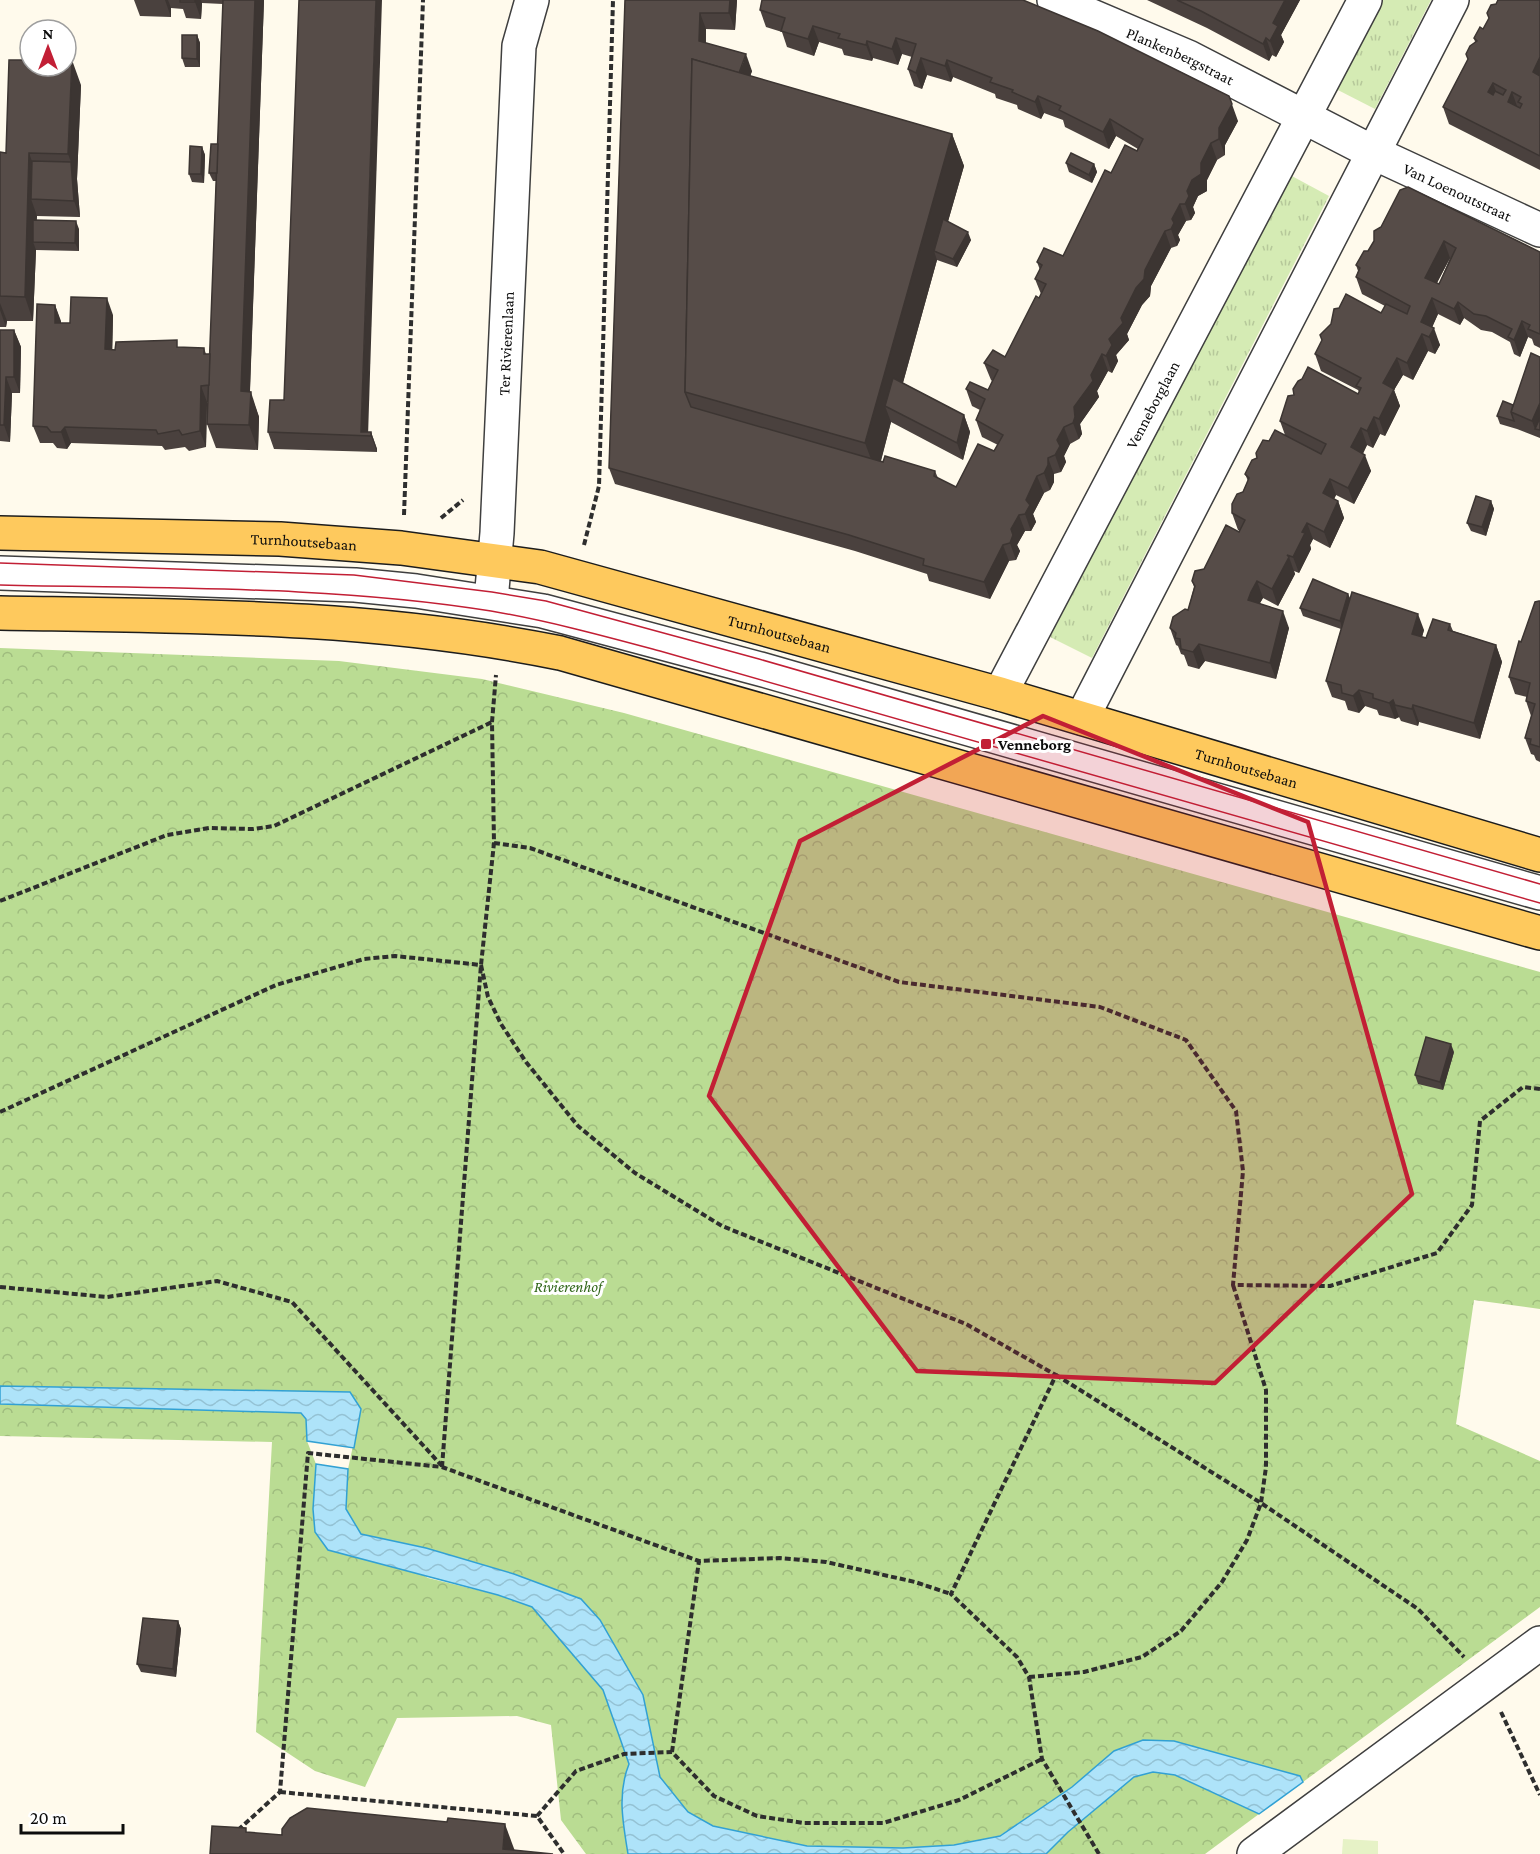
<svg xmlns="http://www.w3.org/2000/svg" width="1540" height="1854" viewBox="0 0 1540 1854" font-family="'Crimson Pro',serif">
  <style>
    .grass { fill: url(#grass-tufts) }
    .forest { fill: url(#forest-crowns) }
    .pitch { fill: #e6f2c6 }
    .water { fill: url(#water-waves); stroke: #32a1d3; stroke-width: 1.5 }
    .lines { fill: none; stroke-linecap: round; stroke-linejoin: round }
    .minor-casing { stroke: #3f3f3f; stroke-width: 36 }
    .major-casing { stroke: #1d1d1d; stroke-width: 36 }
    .path { stroke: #2e2e2e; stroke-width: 4; stroke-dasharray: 6 3; stroke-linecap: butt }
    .minor { stroke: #fff; stroke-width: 33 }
    .major { stroke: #fec95d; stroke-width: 33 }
    .tram { stroke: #c21f35; stroke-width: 1.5 }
    .wall { fill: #4a413e; fill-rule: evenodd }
    .shaded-wall { fill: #3c3532 }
    .building { fill: #564c48; stroke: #3c3532; stroke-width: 1.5; fill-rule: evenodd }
    .marked { fill: #c21f35; fill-opacity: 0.2; stroke: #c21f35; stroke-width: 4.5; stroke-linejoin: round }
    .poi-dot { fill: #c21f35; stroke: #fff; stroke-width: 2 }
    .labels { text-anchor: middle; stroke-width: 6; stroke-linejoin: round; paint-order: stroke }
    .street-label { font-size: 16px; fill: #0c0c0c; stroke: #fff }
    .poi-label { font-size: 16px; font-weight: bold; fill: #0c0c0c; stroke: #fff; text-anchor: start }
    .park-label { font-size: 16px; font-style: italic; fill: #31671a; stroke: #fff }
  </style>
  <defs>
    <pattern id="grass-tufts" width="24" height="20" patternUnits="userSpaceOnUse" patternTransform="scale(1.5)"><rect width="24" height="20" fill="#d5ebb4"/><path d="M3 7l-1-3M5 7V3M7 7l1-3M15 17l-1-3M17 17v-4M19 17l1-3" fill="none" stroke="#b6c89a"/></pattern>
    <pattern id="forest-crowns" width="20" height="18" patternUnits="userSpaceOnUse" patternTransform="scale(1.5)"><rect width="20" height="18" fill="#badc93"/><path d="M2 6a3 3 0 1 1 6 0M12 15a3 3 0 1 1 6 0" fill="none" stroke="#9fbc7e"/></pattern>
    <pattern id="water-waves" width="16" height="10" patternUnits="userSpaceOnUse" patternTransform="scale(1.5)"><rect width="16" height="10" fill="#aee3f9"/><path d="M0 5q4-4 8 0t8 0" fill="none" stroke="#94c2d4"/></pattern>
  </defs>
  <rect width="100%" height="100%" fill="#fffaec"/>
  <g class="grass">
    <path d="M1378 0H1431L1375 109 1332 87Z"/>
    <path d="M1290 175 1329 196 1092 658 1050 637Z"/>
  </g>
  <g class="forest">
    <path d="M0 648 339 661 482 679 624 713 1540 972V1309L1474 1300 1456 1424 1540 1461V1607L1303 1782 1300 1776 1174 1742 1144 1740 1114 1751 1072 1787 999 1836 954 1845 903 1848 807 1846 713 1826 688 1812 660 1777 652 1741 600 1620 426 1548 361 1534 346 1509 348 1469 361 1409 350 1392 0 1386Z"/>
    <path d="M0 1404 301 1413 306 1419 307 1441 316 1464 313 1509 428 1578 498 1595 532 1607 603 1690 629 1764C617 1794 623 1823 628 1854H586L561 1820 551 1725 517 1716 397 1718 365 1787 315 1771 256 1732 272 1442 0 1436Z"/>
    <path d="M1153 1772 1175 1775 1259 1814 1205 1854H1046L1068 1832 1134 1777Z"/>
  </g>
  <path class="pitch" d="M1343 1839 1378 1841V1854H1342Z"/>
  <g class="water">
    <path d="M0 1386 350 1392 361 1409 354 1448 307 1441 306 1419 301 1413 0 1404Z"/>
    <path d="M316 1464 348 1469 346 1509 361 1534 426 1548 514 1574 581 1599 600 1620 643 1695 660 1777 688 1812 713 1826 807 1846 903 1848 954 1845 1000 1836 1072 1787 1114 1751 1143 1740 1174 1741 1300 1776 1303 1782 1259 1814 1175 1775 1153 1772 1134 1777 1068 1832 1046 1854H628C623 1823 617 1794 629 1764L603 1690 532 1607 498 1595 328 1550 315 1532 313 1509Z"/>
  </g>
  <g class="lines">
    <g class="minor-casing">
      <g id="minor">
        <path id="s1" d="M1054 0 1188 57 1374 153 1540 230"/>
        <path d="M0 573 355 585 416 591 543 611 760 669 1540 893"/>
        <path id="s2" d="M492 589 497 533 519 46 532 0"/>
        <path id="s3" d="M1000 694 1365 0"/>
        <path d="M1082 718 1452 0"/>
        <path d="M1254 1854 1540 1643"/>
      </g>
    </g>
    <g class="major-casing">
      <g id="major">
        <path id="s4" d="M0 533 280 539 401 548 540 567 1000 694 1540 855"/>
        <path d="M0 613C190 616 373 615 560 653L1540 933"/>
      </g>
    </g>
    <g class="path">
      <path d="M404 515 423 0"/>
      <path d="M441 518 463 500"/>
      <path d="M584 545 599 486 613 0"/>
      <path d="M494 843 530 848 899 982 1100 1007 1186 1040 1236 1111 1243 1171 1233 1285 1330 1286 1437 1253 1472 1205 1480 1121 1523 1087 1540 1089"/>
      <path d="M0 901 167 835 209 828 253 829 274 826 492 722"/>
      <path d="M481 965 488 997 501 1024 526 1062 578 1126 635 1173 722 1226 966 1324 1056 1375 951 1594 1017 1657 1029 1677 1042 1759 1099 1854"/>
      <path d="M0 1112 276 985 364 959 395 956 481 965"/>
      <path d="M0 1287 107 1297 217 1281 292 1302 442 1466"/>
      <path d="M1056 1375 1261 1503 1418 1609 1464 1657"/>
      <path d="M442 1467 481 965 494 843 492 722 496 675"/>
      <path d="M1029 1677 1084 1672 1142 1657 1181 1631 1222 1582 1247 1540 1261 1503 1266 1467V1390L1233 1285"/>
      <path d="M1501 1712 1540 1795"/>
      <path d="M672 1752 699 1561"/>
      <path d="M280 1792 537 1816 564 1854"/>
      <path d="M537 1816 576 1771 624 1754 672 1752 714 1796 757 1816 804 1823H883L959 1800 1042 1759"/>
      <path d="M238 1830 280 1792 308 1453 442 1467 699 1561 780 1558 826 1562 915 1582 951 1594"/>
    </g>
    <use href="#minor" class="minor"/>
    <use href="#major" class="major"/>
    <g class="tram">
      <path d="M0 563 354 575 492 592 546 601 759 659 1540 884"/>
      <path d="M0 585C163 589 330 585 491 611 549 621 604 636 660 651L1540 903"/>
    </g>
  </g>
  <g class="wall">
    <path d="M134 0H264L250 392 259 417 258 450 216 448 207 424 208 402H207L206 447 189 451 185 447 165 450 162 446 71 443 67 449 57 448 53 443H40L33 426 55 305 61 323H70L113 315 112 350 180 348H204L206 354H210L216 181H213L209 173 218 144 223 4 202 3 201 19 186 18 183 9 171 8V17L140 16Z"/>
    <path d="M625 0H737L735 30 706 29V43L752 71 750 76 952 134 964 166 948 221 971 240 957 267 937 260 903 383 964 415 970 432 963 460 891 422 881 461 935 471 938 478 956 487 994 451 998 445 982 437 976 420 980 410 972 406 966 389 988 390 992 381 991 380 984 363 1005 357 1041 294 1035 279 1040 270 1037 262 1063 256 1111 173 1137 151 1138 149 1116 136 1109 149 1065 127 1063 120 1044 113 1041 119 1018 109 1017 105 996 98 995 94 953 77 951 82 927 75 922 89 914 86 908 69 912 57 902 54 898 65 873 58 872 61 844 55 842 49 819 42 814 56 787 47 782 32 766 27 760 10 762 0 1238 121 1225 145V155L1217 160 1207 180V191L1198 196 1193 207 1195 213 1191 220 1186 221 1178 235 1180 240 1177 246 1171 248 1151 286 1150 296 1142 305 1127 334 1129 340 1116 355 1118 361 1112 373 1108 371 1097 391 1099 397 1080 424 1082 434 1079 439 1070 444 1064 456 1066 462 1061 472 1054 474V482L1050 490 1044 493 1033 514 1036 522 1031 531H1025L1017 545 1020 551 1016 560 1009 561 990 599 929 581 927 574 855 551 615 484 609 468Z"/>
    <path d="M1147 0H1300L1281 35 1284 42 1276 57 1272 55 1269 61 1207 28Z"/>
    <path d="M1540 0V170L1449 124 1443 107 1468 59 1475 42 1474 38 1483 29Z"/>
    <path d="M197 35 200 43V67H185L182 58Z"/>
    <path d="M81 85 77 179 80 217 37 216 36 220 79 229V251L36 250 33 321H7L6 327H0V152L6 153Z"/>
    <path d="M202 147 205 155 204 183 192 182 189 174Z"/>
    <path d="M1066 163 1094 164 1097 172 1092 183 1069 172Z"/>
    <path d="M1374 231 1540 252V348L1534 345 1532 339 1528 337 1520 357 1514 354 1510 342 1492 332 1481 330 1464 318 1460 325 1438 314 1432 327 1440 345 1435 354 1428 351 1413 380 1403 375 1394 390 1400 406 1385 436 1380 434 1373 448 1367 445 1363 454 1371 471 1354 504 1336 495 1334 499 1338 501 1344 518 1330 548 1313 539 1310 545 1311 549 1299 573 1294 571 1295 574 1278 606 1263 598 1260 603 1289 628 1276 679 1205 661 1199 669 1188 666 1184 655 1181 654 1178 646 1176 645 1170 628 1188 610 1194 587 1192 581 1240 531 1238 530 1232 513 1248 481 1245 474 1269 441 1285 435 1280 421 1358 394 1359 392 1358 390 1321 371 1315 354 1381 313 1385 306 1362 294 1356 277 1358 271 1356 265 1368 251 1374 241ZM1450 258 1439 284 1437 283Z"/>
    <path d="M0 330H14L21 347 20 393H12L10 442 0 441Z"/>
    <path d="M1540 357V438L1517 429 1500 424 1497 416 1513 405Z"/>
    <path d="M284 400 368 432H371L377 449V452L274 449 268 432Z"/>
    <path d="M1491 501 1494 509 1486 536 1471 531 1467 523Z"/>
    <path d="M1348 594 1350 598 1424 630 1422 637 1426 638 1450 624 1453 631 1496 645 1502 662 1480 739 1419 722 1418 726 1401 721 1399 717 1395 719 1379 715 1377 710 1365 706 1359 713 1348 710 1345 701 1332 697 1326 681 1341 629 1303 616 1300 608Z"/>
    <path d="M1540 601V762L1536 760 1534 755 1531 754 1525 738 1531 716 1526 701 1527 697 1515 694 1509 677 1521 642Z"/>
    <path d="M1454 1052 1443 1090 1418 1084 1415 1075Z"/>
    <path d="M178 1621 181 1629 176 1677 141 1672 137 1664Z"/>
  </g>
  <g class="shaded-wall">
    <path d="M165 0H168L171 8V17Z"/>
    <path d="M195 0H201L202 3 201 19 195 2Z"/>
    <path d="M255 0H264L249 415 241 391Z"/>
    <path d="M376 0H382L368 436 361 432Z"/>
    <path d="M730 0H737L735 30 729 13Z"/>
    <path d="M1285 0H1300L1281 35 1284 42 1276 57 1270 41 1273 23Z"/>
    <path d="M700 13 706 29 705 58 699 41Z"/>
    <path d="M813 26 819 42 814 56 808 39Z"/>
    <path d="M197 35 200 43V67L197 59Z"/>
    <path d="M896 38 902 54 898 65 892 49Z"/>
    <path d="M1266 38 1272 55 1269 61 1263 44Z"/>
    <path d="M867 41 873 58 872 61 866 45Z"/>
    <path d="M746 54 752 71 742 101 736 84Z"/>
    <path d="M1540 57V86L1533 72Z"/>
    <path d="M921 58 927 75 922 89 916 73Z"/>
    <path d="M72 60 81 85 77 179 80 217 74 201 71 162 68 154Z"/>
    <path d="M947 60 953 77 951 82 945 66Z"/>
    <path d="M1493 83 1499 99 1488 92Z"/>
    <path d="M1512 92 1518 109 1508 102Z"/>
    <path d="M1038 96 1044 113 1041 119 1035 102Z"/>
    <path d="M1229 96 1238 121 1225 145V155L1219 139V128Z"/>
    <path d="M1110 119 1116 136 1109 149 1103 132Z"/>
    <path d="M952 134 964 166 939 253 934 251 937 260 895 411 885 406 891 422 877 475 865 443Z"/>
    <path d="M1211 143 1217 160 1207 180V191L1198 196 1193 207 1195 213 1191 220 1185 204 1187 191Z"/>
    <path d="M202 147 205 155 204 183 201 174Z"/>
    <path d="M29 153 38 178 31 199 37 216 36 242H33L36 250 33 321 25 297Z"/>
    <path d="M1094 164 1097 172 1092 183 1089 175Z"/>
    <path d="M1180 204 1186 221 1178 235 1180 240 1177 246 1171 229 1172 219Z"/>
    <path d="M76 221 79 229V251L75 243Z"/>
    <path d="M1165 231 1171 248 1151 286 1150 296 1142 305 1127 334 1129 340 1116 355 1118 361 1112 373 1106 356 1109 339Z"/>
    <path d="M968 232 971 240 957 267 953 259Z"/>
    <path d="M1444 241 1450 258 1431 294 1425 278Z"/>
    <path d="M107 298 113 315 112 366 105 349Z"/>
    <path d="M1432 298 1438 314 1428 337 1421 322Z"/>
    <path d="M1458 302 1464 318 1460 325 1454 309Z"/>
    <path d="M0 303 7 321 6 327 0 310Z"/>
    <path d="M55 305 61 321V340L55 323Z"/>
    <path d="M1522 321 1528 337 1520 357 1514 340Z"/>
    <path d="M1434 328 1440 345 1435 354 1429 337Z"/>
    <path d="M14 330 21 347 20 393 14 377Z"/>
    <path d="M1422 334 1428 351 1413 380 1407 363Z"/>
    <path d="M1102 354 1108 371 1097 391 1099 397 1080 424 1082 434 1079 439 1073 423 1074 407Z"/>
    <path d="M1397 358 1403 375 1394 390 1400 406 1385 436 1379 419 1383 383Z"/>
    <path d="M6 377 12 393 10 442 4 425Z"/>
    <path d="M201 386 207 402 206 447 200 431Z"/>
    <path d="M251 392 259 417 258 450 249 425Z"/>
    <path d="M1540 403V430L1535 429 1532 421Z"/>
    <path d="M964 415 970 432 963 460 957 443Z"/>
    <path d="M1374 417 1380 434 1373 448 1367 431Z"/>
    <path d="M65 427 71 443 67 449 61 432Z"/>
    <path d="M1064 427 1070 444 1064 456 1066 462 1061 472 1055 455 1057 440Z"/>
    <path d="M1361 428 1367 445 1357 464 1351 447Z"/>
    <path d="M371 432 377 449V452L371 436Z"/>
    <path d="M1365 455 1371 471 1354 504 1348 488Z"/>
    <path d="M1048 458 1054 474V482L1050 490 1044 473Z"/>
    <path d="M1037 476 1044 493 1033 514 1036 522 1031 531 1025 514 1026 500Z"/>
    <path d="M1330 479 1336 495 1329 509 1323 493Z"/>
    <path d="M1338 501 1344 518 1330 548 1324 532Z"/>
    <path d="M1491 501 1494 509 1486 536 1482 527Z"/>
    <path d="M1019 515 1025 531 1017 545 1020 551 1016 560 1010 543 1011 529Z"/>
    <path d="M1307 523 1313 539 1310 545 1311 549 1299 573 1293 557 1302 532Z"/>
    <path d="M1003 545 1009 561 990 599 984 582Z"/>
    <path d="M1289 557 1295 574 1278 606 1272 589Z"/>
    <path d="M1257 581 1263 598 1257 608 1248 600 1251 592Z"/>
    <path d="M1348 594 1351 602 1343 630 1340 621Z"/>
    <path d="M1283 611 1289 628 1276 679 1270 663Z"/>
    <path d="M1418 614 1424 630 1418 650 1412 634Z"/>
    <path d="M1199 644 1205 661 1199 669 1193 652Z"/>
    <path d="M1496 645 1502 662 1480 739 1474 723Z"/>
    <path d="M1359 690 1365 706 1359 713 1353 696Z"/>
    <path d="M1393 700 1399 717 1395 719 1389 703Z"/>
    <path d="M1413 705 1419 722 1418 726 1412 709Z"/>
    <path d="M1451 1044 1454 1052 1443 1090 1440 1082Z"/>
    <path d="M178 1621 181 1629 176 1677 173 1669Z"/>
    <path d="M505 1824 516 1854 503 1849Z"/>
  </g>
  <g class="building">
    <rect x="180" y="0" width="15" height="2"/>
    <path d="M223 0H255L241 391 251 392 249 425 207 424Z"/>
    <path d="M299 0H376L361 432H371V436L268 432 270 400H284Z"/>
    <path d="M625 0H730L729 13H700L699 41 746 54 739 73 692 59 685 392 691 407 883 462 885 456 935 471 934 476 956 487 978 444 994 451 1003 435 976 420 985 399 966 389 970 382 988 390 998 370 984 363 993 350 1005 357 1036 296 1039 298 1046 284 1035 279 1042 265 1037 262 1044 248 1063 256 1105 170 1111 173 1125 145 1137 151 1143 139 1110 119 1103 132 1059 110 1061 106 1038 96 1035 102 1012 92 1013 90 990 82 992 78 947 60 945 66 921 58 916 73 908 69 916 44 896 38 892 49 867 41 866 45 838 38 840 34 813 26 808 39 781 31 785 18 760 10 762 0H1023L1098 31 1229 96 1232 104 1219 128V139L1211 143 1201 163V174L1192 180 1187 191 1189 196 1185 204H1180L1172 219 1174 223 1171 229 1165 231 1145 270 1144 279 1136 288 1121 318 1123 323 1109 339 1112 345 1106 356 1102 354 1091 375 1093 381 1074 407 1075 417 1073 423 1064 427 1057 440 1060 446 1055 455 1048 458V465L1044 473 1037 476 1026 500 1030 505 1025 514 1019 515 1011 529 1013 535 1010 543 1003 545 984 582 923 565 924 559 849 535 609 468Z"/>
    <path d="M1177 0H1285L1273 23 1278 26 1270 41 1266 38 1263 44 1201 11Z"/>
    <path d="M1498 0H1540V57L1533 72 1540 76V156L1443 107 1468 59 1466 54 1470 46 1477 41 1474 38 1480 27 1483 29 1489 18 1487 13 1491 5 1496 4ZM1493 83 1506 90 1503 95 1495 91 1493 95 1488 92ZM1512 92 1521 97 1518 102 1522 104 1520 108 1508 102Z"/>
    <path d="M182 35H197V59L182 58Z"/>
    <path d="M692 59 952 134 865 443 685 392Z"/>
    <path d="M9 60H30V66H66V60H72L68 154 29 153 25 297 0 296V152L6 153Z"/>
    <path d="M211 144H218L217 173H209Z"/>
    <path d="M190 146 202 147 201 174H189Z"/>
    <path d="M1071 153 1094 164 1089 175 1066 163Z"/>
    <path d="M32 161 71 162 74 201 31 199Z"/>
    <path d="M1408 187 1540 252V334L1528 329 1530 325 1522 321 1514 340 1508 337 1512 329 1486 316 1474 314 1458 302 1454 309 1432 298 1421 322 1434 328 1429 337 1422 334 1407 363 1397 358 1383 383 1394 389 1379 419 1374 417 1367 431 1361 428 1351 447 1365 455 1348 488 1330 479 1323 493 1338 501 1324 532 1307 523 1302 532 1305 533 1293 557 1287 555 1289 557 1272 589 1257 581 1251 592 1248 600 1283 611 1270 663 1199 644 1193 652 1181 649 1180 639 1175 638 1176 633 1170 628 1173 617 1185 609 1188 610 1195 586 1192 581 1195 571 1204 569 1226 525 1239 532 1245 520 1232 513V504L1237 494 1243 492 1249 478 1245 474 1252 460 1257 458 1256 453 1263 440 1269 441 1275 430 1321 454 1326 444 1280 421 1288 396 1294 395 1293 389 1298 381 1302 379 1308 367 1358 394 1361 388 1356 386 1361 378 1315 354 1322 340 1320 335 1331 324 1334 309 1339 308 1346 294 1381 313 1386 304 1407 314 1410 306 1356 277 1360 268 1356 265 1364 251H1368L1374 241V231L1381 227 1400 190ZM1444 241 1456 248 1439 284 1425 278Z"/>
    <path d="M943 219 968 232 953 259 934 251Z"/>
    <path d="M33 220 76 221 75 243 33 242Z"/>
    <path d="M71 297 107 298 105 349 115 350 116 342 177 340V347L204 348V354H210L209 385 201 386 200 431 182 435 179 430 158 434 156 430 65 427 61 432H51L47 427 33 426 37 304 55 305V323H70Z"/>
    <path d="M0 330H14V377H6L4 425H0Z"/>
    <path d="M1531 353 1540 357V403L1532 421 1511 412Z"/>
    <path d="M893 378 964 415 957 443 885 406Z"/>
    <path d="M1503 401 1513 405 1511 412 1514 421 1497 416Z"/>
    <path d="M1540 418V430L1535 429Z"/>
    <path d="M1476 496 1491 501 1482 527 1467 523Z"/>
    <path d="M1313 579 1348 594 1340 621 1300 608Z"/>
    <path d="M1352 592 1418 614 1412 634 1426 638 1433 619 1450 624 1448 630 1496 645 1474 723 1413 705 1412 709 1395 705 1393 700 1389 703 1373 698V694L1359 690 1353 696 1342 693 1341 685 1326 681Z"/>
    <path d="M1539 601H1540V747L1530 744 1531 739 1525 738 1535 704 1526 701 1530 683 1509 677 1519 641 1521 642 1535 602Z"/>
    <path d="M1426 1037 1451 1044 1440 1082 1415 1075Z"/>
    <path d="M143 1618 178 1621 173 1669 137 1664Z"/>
    <path d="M307 1808 447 1822 448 1818 505 1824 503 1849 553 1854H210L212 1826 246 1828V1832L282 1835V1829L290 1818Z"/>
  </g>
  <path class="marked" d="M1043 716 1308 822 1412 1194 1215 1383 917 1371 709 1096 800 841Z"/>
  <rect class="poi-dot" x="980" y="738" width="12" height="12" rx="3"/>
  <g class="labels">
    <g class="street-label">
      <text dy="6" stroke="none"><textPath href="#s1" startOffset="138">Plankenbergstraat</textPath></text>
      <text dy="6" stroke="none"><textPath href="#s1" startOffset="447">Van Loenoutstraat</textPath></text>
      <text dy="6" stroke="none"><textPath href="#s2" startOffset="246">Ter Rivierenlaan</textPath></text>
      <text dy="6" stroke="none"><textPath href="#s3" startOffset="327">Venneborglaan</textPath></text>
      <text dy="6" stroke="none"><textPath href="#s4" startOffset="304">Turnhoutsebaan</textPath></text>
      <text dy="6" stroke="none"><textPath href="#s4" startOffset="790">Turnhoutsebaan</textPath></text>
      <text dy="6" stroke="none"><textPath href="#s4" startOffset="1276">Turnhoutsebaan</textPath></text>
    </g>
    <g class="poi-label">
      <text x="998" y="750">Venneborg</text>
    </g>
    <g class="park-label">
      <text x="568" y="1292">Rivierenhof</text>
    </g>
  </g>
  <g transform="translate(48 48)"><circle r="28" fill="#ffffff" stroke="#9e9e9e" stroke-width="1.5"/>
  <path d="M0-4.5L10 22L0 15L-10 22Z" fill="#c21f35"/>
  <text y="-9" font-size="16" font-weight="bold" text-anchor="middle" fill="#0c0c0c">N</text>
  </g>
  <path d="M21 1824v9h102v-9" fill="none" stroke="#0c0c0c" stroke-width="3"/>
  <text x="30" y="1824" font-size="18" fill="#0c0c0c" stroke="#ffffff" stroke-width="4.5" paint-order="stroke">20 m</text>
</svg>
